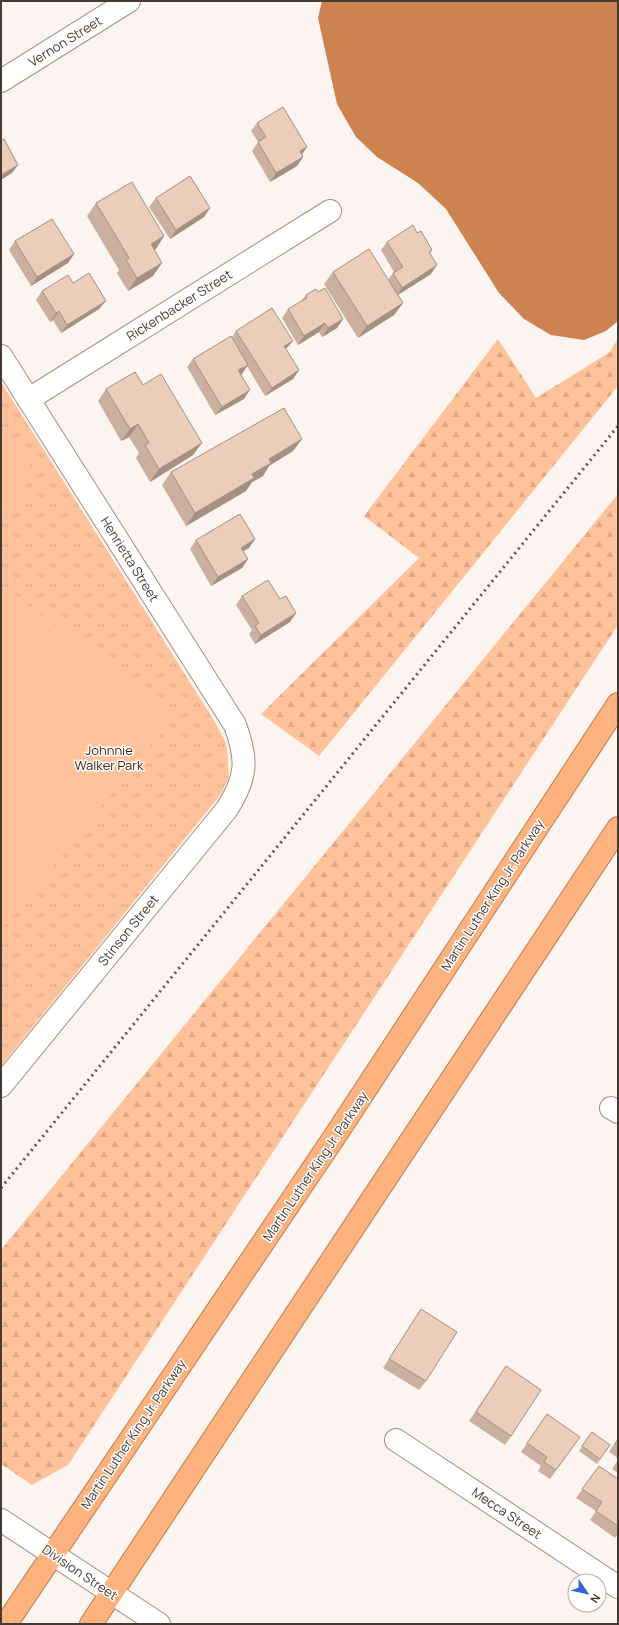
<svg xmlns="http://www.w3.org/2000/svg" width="619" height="1625" viewBox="0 0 619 1625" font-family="Manrope,sans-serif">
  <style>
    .grass { fill: url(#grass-tufts) }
    .forest { fill: url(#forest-firs) }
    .pitch { fill: #ffc29b }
    .water { fill: #cd8350 }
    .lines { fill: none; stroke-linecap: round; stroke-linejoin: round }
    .minor-casing { stroke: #aa8d7b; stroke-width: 24 }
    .tertiary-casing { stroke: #aa8d7b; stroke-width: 24 }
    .trunk-casing { stroke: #bd7c4f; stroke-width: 24 }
    .minor { stroke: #fff; stroke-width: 22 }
    .tertiary { stroke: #fff; stroke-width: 22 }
    .trunk { stroke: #feb27e; stroke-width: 22 }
    .rail { stroke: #62574f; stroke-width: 3; stroke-dasharray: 2 4; stroke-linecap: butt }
    .wall { fill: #cbb0a0 }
    .shaded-wall { fill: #a59082 }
    .building { fill: #eccdba; stroke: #a59082 }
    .labels { text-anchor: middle; stroke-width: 3; stroke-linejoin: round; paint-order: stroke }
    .street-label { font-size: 13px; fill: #463a32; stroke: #fff }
    .park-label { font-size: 13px; fill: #41230d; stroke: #fff }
  </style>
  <defs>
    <pattern id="grass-tufts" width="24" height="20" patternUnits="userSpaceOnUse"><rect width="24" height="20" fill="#ffc29b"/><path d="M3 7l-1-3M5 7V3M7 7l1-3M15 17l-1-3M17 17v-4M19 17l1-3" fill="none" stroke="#dca786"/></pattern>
    <pattern id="forest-firs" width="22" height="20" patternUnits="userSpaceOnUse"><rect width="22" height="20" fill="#ffc29b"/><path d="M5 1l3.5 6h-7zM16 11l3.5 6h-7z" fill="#dca786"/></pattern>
  </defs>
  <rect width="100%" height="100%" fill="#fbf4f0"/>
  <path class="grass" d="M1 382 215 722 226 743 228 761 229 777 221 794 1 1066Z"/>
  <g class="forest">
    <path d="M618 338V386L319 756 261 714 419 558 364 516 498 339 536 398 610 352Z"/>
    <path d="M618 494V625L68 1465 32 1485 1 1464V1250Z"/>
  </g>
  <g class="pitch">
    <path d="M1 426 31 467 24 494 1 510Z"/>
    <path d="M8 589 174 717 1 930V597Z"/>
  </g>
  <path class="water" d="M322 1H618V321L606 331 584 340 551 335 524 319 499 293 446 209 418 183 377 157 356 137 337 104 318 18Z"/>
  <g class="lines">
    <g class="minor-casing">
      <g id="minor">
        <path d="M1 81 129 1"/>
        <path d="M1 356 235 725C248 760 247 777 227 809L1 1086"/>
        <path d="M29 399 330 211"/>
        <path d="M611 1108 618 1112"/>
        <path d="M396 1440 618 1587"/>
      </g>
    </g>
    <g class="tertiary-casing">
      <path id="tertiary" d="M1 1520 159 1624"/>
    </g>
    <g class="trunk-casing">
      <g id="trunk">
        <path d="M6 1624 337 1133 618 704"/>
        <path d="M91 1624 618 828"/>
      </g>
    </g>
    <use href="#minor" class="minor"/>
    <use href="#tertiary" class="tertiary"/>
    <use href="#trunk" class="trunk"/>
    <path class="rail" d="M1 1188 618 426"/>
  </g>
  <g class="wall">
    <path d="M257 123 302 154 303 157 297 166 270 182 252 151 258 142 251 131Z"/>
    <path d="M156 198 204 217 170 239 149 207Z"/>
    <path d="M96 203 164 236 156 249 154 250 153 276 128 291 117 273 119 270 87 216Z"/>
    <path d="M417 233 432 250 430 253 431 274 398 295 403 303 394 315 358 338 324 284 333 272 388 280 393 273 394 272 381 250 387 242Z"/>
    <path d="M15 241 74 254 68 263 31 286 9 250Z"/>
    <path d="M73 283 99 309 61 333 53 320 50 322 36 300 42 291Z"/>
    <path d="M318 292 343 319 337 328 322 337 319 332 298 345 282 318 288 309 301 301 306 295Z"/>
    <path d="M236 331 286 349 299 370 293 379 265 396 247 366 241 374 244 399 215 415 187 367 193 359 232 337Z"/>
    <path d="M143 385 202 443 193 455 150 482 136 458 139 453 129 437 121 441 98 401 106 389Z"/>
    <path d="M293 451 269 466 263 476 252 482 246 491 186 526 162 485 171 472Z"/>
    <path d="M255 539 249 548 243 551 248 559 242 568 211 586 190 549 196 540Z"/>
    <path d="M242 596 280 599 296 613 290 622 255 644 249 634 252 630 236 605Z"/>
    <path d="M421 1309 426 1381 419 1390 383 1368Z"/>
    <path d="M500 1375 511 1436 505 1445 469 1421Z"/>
    <path d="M547 1414 580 1437 550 1479 538 1471 541 1466 521 1452Z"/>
    <path d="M592 1432 610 1445 597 1464 579 1451Z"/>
    <path d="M618 1438V1458L609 1452Z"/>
    <path d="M618 1460V1473L612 1469Z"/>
    <path d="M599 1466 618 1479V1534L615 1538 590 1520 596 1511 576 1498Z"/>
  </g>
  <g class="shaded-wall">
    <path d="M307 147 301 156 300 151Z"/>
    <path d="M303 157 297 166 270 182 276 173Z"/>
    <path d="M18 165 12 173 1 180V175Z"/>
    <path d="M210 208 204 217 170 239 176 230Z"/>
    <path d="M164 236 156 249 142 257 151 244Z"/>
    <path d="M74 254 68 263 31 286 37 277Z"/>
    <path d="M162 263 153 276 128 291 137 278Z"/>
    <path d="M437 265 431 274 396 296 402 288Z"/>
    <path d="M106 301 99 309 61 333 67 325Z"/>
    <path d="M403 303 394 315 358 338 367 326Z"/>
    <path d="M59 311 53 320 50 322 56 313Z"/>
    <path d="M343 319 337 328 322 337 328 328Z"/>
    <path d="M325 323 319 332 298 345 304 336Z"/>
    <path d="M293 341 286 349 284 346Z"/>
    <path d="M248 365 242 374 232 379 238 370Z"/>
    <path d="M299 370 293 379 265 396 272 388Z"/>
    <path d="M250 390 244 399 215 415 222 407Z"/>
    <path d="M138 424 129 437 121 441 130 429Z"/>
    <path d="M302 439 293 451 269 466 263 476 252 482 246 491 186 526 195 513 252 474 269 459Z"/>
    <path d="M202 443 193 455 150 482 159 469Z"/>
    <path d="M255 539 249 548 235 556 241 548Z"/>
    <path d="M248 559 242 568 211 586 218 577Z"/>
    <path d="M296 613 290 622 255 644 261 635Z"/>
  </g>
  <g class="building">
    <path d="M283 107 307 147 300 151 303 157 276 173 258 142 266 137 257 123Z"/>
    <path d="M4 139 18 165 1 175V141Z"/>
    <path d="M190 176 210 208 176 230 156 198Z"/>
    <path d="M132 182 164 236 151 244 162 263 137 278 126 260 129 258 96 203Z"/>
    <path d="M52 219 74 254 37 277 15 241Z"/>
    <path d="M413 225 417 233 421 231 432 250 429 252 437 265 402 288 393 273 403 267 387 242Z"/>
    <path d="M369 249 403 303 367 326 333 272Z"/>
    <path d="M89 273 106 301 67 325 59 311 56 313 42 291 68 275 73 283Z"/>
    <path d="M325 288 343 319 328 328 325 323 304 336 288 309 307 298 306 295 316 289 318 292Z"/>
    <path d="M272 308 293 341 284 346 299 370 272 388 236 331Z"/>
    <path d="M231 336 248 365 238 370 250 390 222 407 193 359Z"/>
    <path d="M135 372 143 385 161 374 202 443 159 469 145 445 149 443 138 424 130 429 106 389Z"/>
    <path d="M284 408 302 439 269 459 271 463 252 474 254 478 195 513 171 472Z"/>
    <path d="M240 514 255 539 241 548 248 559 218 577 196 540Z"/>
    <path d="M268 580 280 599 286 596 296 613 261 635 255 626 259 623 242 596Z"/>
    <path d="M421 1309 457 1332 426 1381 389 1359Z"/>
    <path d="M506 1366 541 1390 511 1436 476 1412Z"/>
    <path d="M547 1414 580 1437 556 1470 544 1462 547 1457 527 1443Z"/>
    <path d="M592 1432 610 1445 600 1459 582 1446Z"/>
    <path d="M618 1439V1446L615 1444Z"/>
    <path d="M599 1466 618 1479V1526L596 1511 602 1502 582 1489Z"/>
  </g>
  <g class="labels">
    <g class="street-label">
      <text transform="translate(65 41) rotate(-32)" y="5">Vernon Street</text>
      <text transform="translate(179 305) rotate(-32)" y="5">Rickenbacker Street</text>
      <text transform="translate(130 559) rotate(58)" y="5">Henrietta Street</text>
      <text transform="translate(492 895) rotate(-57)" y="5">Martin Luther King Jr. Parkway</text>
      <text transform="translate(128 930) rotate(-51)" y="5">Stinson Street</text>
      <text transform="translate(315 1166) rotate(-56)" y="5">Martin Luther King Jr. Parkway</text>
      <text transform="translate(133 1434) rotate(-56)" y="5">Martin Luther King Jr. Parkway</text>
      <text transform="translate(507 1513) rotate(34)" y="5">Mecca Street</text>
      <text transform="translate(80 1572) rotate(34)" y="5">Division Street</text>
    </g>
    <g class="park-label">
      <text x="109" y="755">Johnnie<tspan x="109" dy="15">Walker Park</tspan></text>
    </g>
  </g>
  <rect width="619" height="1625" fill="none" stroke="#463a32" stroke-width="4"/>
  <g transform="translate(587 1593) rotate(124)"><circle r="19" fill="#ffffff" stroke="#b5b0ad"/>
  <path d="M0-3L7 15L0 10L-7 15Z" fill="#3463d2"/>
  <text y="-6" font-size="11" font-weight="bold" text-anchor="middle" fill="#463a32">N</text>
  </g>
</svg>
